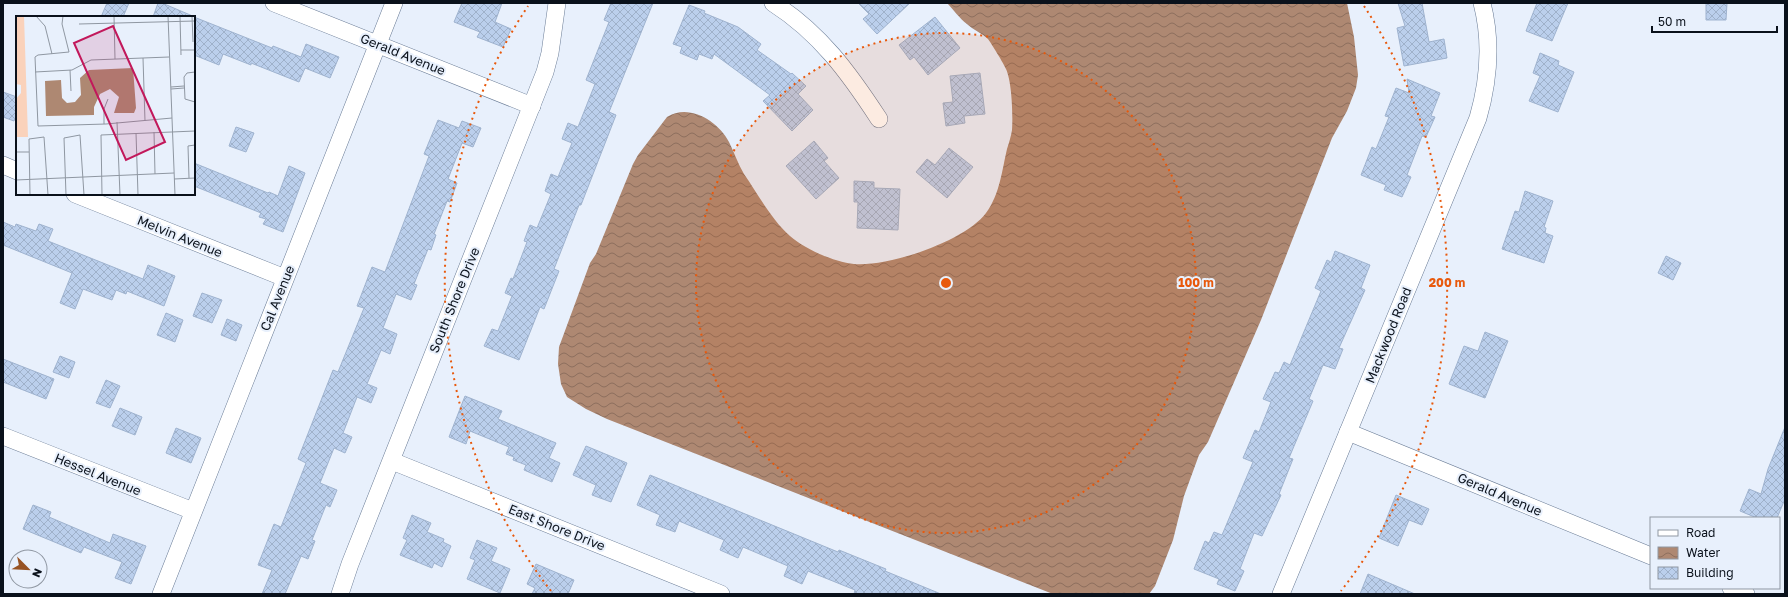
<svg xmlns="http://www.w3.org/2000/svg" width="1788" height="597" viewBox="0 0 1788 597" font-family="'Golos Text',sans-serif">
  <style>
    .water { fill: url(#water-waves) }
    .building { fill: url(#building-cross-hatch); stroke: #9fb3cf }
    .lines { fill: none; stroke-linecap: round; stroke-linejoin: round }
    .minor-casing { stroke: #697b95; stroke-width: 18 }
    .minor { stroke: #fff; stroke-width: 17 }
    .ring { fill: none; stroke: #e8590c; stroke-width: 2; stroke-dasharray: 2 4 }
    .labels { text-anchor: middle; stroke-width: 4; stroke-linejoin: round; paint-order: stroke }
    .street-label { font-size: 13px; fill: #0a111b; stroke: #e8f0fc }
    .inset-road { fill: none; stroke: #8f97a2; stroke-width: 1 }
    .view { fill: #c2185b; fill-opacity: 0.15; stroke: #c2185b; stroke-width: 2 }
    .inset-edge { fill: none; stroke: #0a111b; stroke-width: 2 }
    .centre { fill: #e8590c; stroke: #e8f0fc; stroke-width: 2 }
    .ring-label { font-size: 12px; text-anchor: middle; font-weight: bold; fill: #e8590c; stroke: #e8f0fc; stroke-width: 4; stroke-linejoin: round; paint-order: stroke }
  </style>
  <defs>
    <pattern id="water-waves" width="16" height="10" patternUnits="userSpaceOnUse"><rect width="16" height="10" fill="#ae8872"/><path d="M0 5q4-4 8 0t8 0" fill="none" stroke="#8c6e5d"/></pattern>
    <pattern id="building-cross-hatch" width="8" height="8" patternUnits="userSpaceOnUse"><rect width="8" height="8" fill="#bbcfec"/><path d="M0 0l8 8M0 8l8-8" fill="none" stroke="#9fb1ca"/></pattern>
  </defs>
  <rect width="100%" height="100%" fill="#e8f0fc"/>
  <path class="water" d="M947 3H1347L1354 37 1358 75 1356 88 1347 111 1332 138 1261 320 1208 442 1199 455 1184 496 1173 540 1155 586 1149 594H1053L607 419 586 409 567 397 561 384 558 364 559 347 590 263 596 254 633 164 638 155 667 117C689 103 718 121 729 142 734 152 738 164 744 174 758 194 771 219 790 236 805 249 834 262 854 264 889 267 965 241 986 213 1000 194 1002 170 1007 149 1009 143 1011 136 1012 130 1013 116 1012 82 1006 69 1004 64 991 43 988 39 982 33 973 30 967 24 959 18 954 10 947 3Z"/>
  <g class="building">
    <path d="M107 3H129L123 17H101Z"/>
    <path d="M158 3H162L195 17H153Z"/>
    <path d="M462 3H502L495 22 511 29 503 47 477 37 480 32 454 22Z"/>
    <path d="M611 3H653L609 112 616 115 581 205H579L554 269 559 271 544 309 540 307 519 360 484 346 492 329 498 331 512 296 505 293 511 278 513 279 527 242 524 241 530 225 537 228 551 194 545 191 551 174 558 177 572 143 562 139 568 123 578 127 595 84 586 80 609 22 604 20Z"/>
    <path d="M858 3H910L877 34 863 19 869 14Z"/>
    <path d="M1398 3H1422L1429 42 1444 39 1447 58 1404 66 1397 28 1405 26Z"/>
    <path d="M1537 3H1568L1552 41 1526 31Z"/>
    <path d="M1706 3H1727L1726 20H1706Z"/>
    <path d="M689 5 705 11 704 13 738 27 761 44 757 50 791 74 792 73 806 86 798 94 813 110 792 131 763 101 770 95 714 54 712 59 699 54 697 60 680 53 682 47 673 44Z"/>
    <path d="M194 17 272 48 273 46 301 57 306 44 339 57 330 78 305 68 299 82 251 63V65L223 54 219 65 194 55Z"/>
    <path d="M935 17 960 48 928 75 914 57 910 60 899 45Z"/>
    <path d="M1540 53 1559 61 1558 65 1574 72 1558 112 1529 101 1540 76 1533 73Z"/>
    <path d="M980 73 985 114 964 116 965 123 946 126 943 103 953 102 950 76Z"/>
    <path d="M1407 79 1440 93 1431 116 1435 117 1426 137 1422 136 1407 175 1411 177 1402 197 1384 190 1386 185 1361 175 1372 147 1376 149 1389 117 1385 116 1396 88 1409 93Z"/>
    <path d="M3 92 17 97V113L14 121 3 117Z"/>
    <path d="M438 120 459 128 462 121 481 128 473 147 462 143 448 179 457 183 450 202 447 201 434 234 436 235 431 250 428 249 414 284 417 285 411 300 396 294 383 328 397 334 390 354 381 350 367 384 377 388 371 403 357 397 343 433 352 437 345 453 334 448 320 483 337 490 330 507 326 505 312 540 315 541 308 559 301 556 285 594H262L272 570 258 565 274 524 281 527 306 463 298 459 333 370 338 372 364 308 357 306 372 267 385 272 429 156 424 154Z"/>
    <path d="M236 127 254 133 246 152 229 146Z"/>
    <path d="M814 141 828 158 824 161 839 178 816 199 786 166Z"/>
    <path d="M949 148 973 167 947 198 916 172 927 159 935 165Z"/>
    <path d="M194 163 268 193 269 192 278 196 289 166 305 173 283 232 263 224 266 219 259 217 261 213 194 186Z"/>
    <path d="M854 181 874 182V188L900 189 898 230 857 228 858 202H854Z"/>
    <path d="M1525 191 1553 201 1544 227 1546 228 1545 233 1553 236 1544 263 1502 249 1515 211 1519 212Z"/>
    <path d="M3 222 15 227 16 224 36 231 39 224 53 229 48 241 143 279 148 265 175 276 164 306 127 291 126 294 116 290 112 300 83 289 75 309 60 303 72 273 3 245Z"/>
    <path d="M1335 251 1370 265 1361 288 1365 290 1339 348 1343 349 1335 369 1323 365 1309 399 1313 401 1289 458 1293 459 1279 494 1281 495 1262 536 1254 533 1240 569 1244 571 1235 591 1217 584 1219 579 1194 569 1205 541 1209 543 1214 532 1222 535 1253 462 1243 458 1255 430 1259 432 1271 402 1263 399 1275 372 1279 373 1284 362 1290 365 1321 291 1315 288 1327 260 1331 262Z"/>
    <path d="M1666 256 1681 263 1673 280 1658 273Z"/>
    <path d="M202 293 222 300 212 323 193 316Z"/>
    <path d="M166 313 183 320 175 342 157 335Z"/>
    <path d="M227 319 242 325 236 341 221 335Z"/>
    <path d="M1485 332 1508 341 1485 398 1449 384 1464 346 1478 351Z"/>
    <path d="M60 356 75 362 69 378 53 372Z"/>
    <path d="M3 359 54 379 46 399 3 382Z"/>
    <path d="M106 380 120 386 110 408 96 403Z"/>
    <path d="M465 396 502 411 498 419 556 443 549 458 560 463 552 482 524 470 526 465 513 460 514 457 506 454 509 447 470 431 466 444 449 437Z"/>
    <path d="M120 408 142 417 135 435 112 426Z"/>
    <path d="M1785 427V499L1777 518H1757L1740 511 1749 489 1761 494 1768 469Z"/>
    <path d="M176 428 201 438 191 463 166 453Z"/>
    <path d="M586 446 627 463 611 502 592 495 596 485 573 475Z"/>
    <path d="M650 475 838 552 839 550 886 569 885 571 941 594H854L855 590 808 571 802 584 784 576 788 566 743 547 738 558 720 550 724 540 679 521 675 532 656 525 660 515 637 505Z"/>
    <path d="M1396 495 1429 509 1422 525 1409 520 1398 546 1379 538Z"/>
    <path d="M33 505 51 512 49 517 110 543 113 534 146 546 131 584 115 578 122 562 84 547 81 553 23 529Z"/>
    <path d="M412 515 431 523 427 532 444 539 443 542 451 546 442 567 434 563 432 568 400 555 407 540 403 538Z"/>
    <path d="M477 540 497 548 491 561 510 569 500 593 467 579 475 560 470 558Z"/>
    <path d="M536 564 574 580 568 594H532L535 588 527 584Z"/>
    <path d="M1368 574 1415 594H1360Z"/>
  </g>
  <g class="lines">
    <g class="minor-casing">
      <g id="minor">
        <path d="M274 3 532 106"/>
        <path d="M773 3C820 33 849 73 879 119"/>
        <path d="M3 165 17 171"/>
        <path d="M75 194 285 278"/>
        <path d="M1348 432 1651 556"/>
        <path d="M3 436 193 511"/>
        <path d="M392 461 721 594"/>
        <path d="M1731 588 1746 594"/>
        <path d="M161 594 394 3"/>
        <path d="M340 594 350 564 545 72 550 53 557 3"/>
        <path d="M1281 594 1478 118C1489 80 1492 42 1482 3"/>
      </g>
    </g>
    <use href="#minor" class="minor"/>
  </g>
  <circle cx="946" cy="283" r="250" fill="#e8590c" fill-opacity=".12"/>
  <g class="ring">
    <circle cx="946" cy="283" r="250"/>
    <path d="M551 591A501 501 0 0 1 528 6M1364 6A501 501 0 0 1 1341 591"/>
  </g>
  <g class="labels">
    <g class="street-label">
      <text transform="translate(403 54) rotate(22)" y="5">Gerald Avenue</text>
      <text transform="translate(180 236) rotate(22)" y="5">Melvin Avenue</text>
      <text transform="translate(277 298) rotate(-68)" y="5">Cal Avenue</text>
      <text transform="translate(454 300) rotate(-68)" y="5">South Shore Drive</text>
      <text transform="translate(1388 335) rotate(-68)" y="5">Mackwood Road</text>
      <text transform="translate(98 474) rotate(22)" y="5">Hessel Avenue</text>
      <text transform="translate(1500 494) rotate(23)" y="5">Gerald Avenue</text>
      <text transform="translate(557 527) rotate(22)" y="5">East Shore Drive</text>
    </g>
  </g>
  <g transform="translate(16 16)">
    <rect width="179" height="179" fill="#e8f0fc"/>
    <path d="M0 0H8L12 121H0V83L5 77V69L0 68Z" fill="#fad2bb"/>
    <path d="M117 52 120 92 118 97H98L103 81 94 73 84 78 78 91V99L30 100 29 65 45 64 46 82 51 87 59 86 65 79 64 62 73 54Z" fill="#ae8872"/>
    <path class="inset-road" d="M20 0 29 10 36 38M47 0 46 8 53 36 22 39 19 41 22 110 90 108 156 102M98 0 99 43M152 0 159 179M164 0 165 39M176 0 177 26M63 8 179 5M165 34H179M127 42 129 105M54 54 55 75M19 56 56 54 75 44 153 41M179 56 171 57 168 61 169 83 179 86M155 71 168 70M155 73 168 72M101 106 104 179M88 108V93L92 83M138 116 139 158M120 117 122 179M0 136H13M173 162 172 130 179 129M158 163 179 162M0 164 158 157M14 179 13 123 28 121 32 179M50 179 48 122 64 119 68 179M86 179 85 119 179 115"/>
    <path class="view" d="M97 10 149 126 110 144 58 27Z"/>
    <rect width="179" height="179" class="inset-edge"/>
  </g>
  <circle cx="946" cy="283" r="6" class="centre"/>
  <g class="ring-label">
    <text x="1196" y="287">100 m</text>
    <text x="1447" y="287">200 m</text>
  </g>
  <rect width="1788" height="597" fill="none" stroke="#0a111b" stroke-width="8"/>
  <rect x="1650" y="517" width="130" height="72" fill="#e8f0fc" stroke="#8f97a2"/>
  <rect x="1658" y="530" width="20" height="6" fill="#ffffff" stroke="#8f97a2"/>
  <text x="1686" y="537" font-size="12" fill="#0a111b">Road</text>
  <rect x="1658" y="547" width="20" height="12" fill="url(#water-waves)" stroke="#8f97a2"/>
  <text x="1686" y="557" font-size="12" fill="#0a111b">Water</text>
  <rect x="1658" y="567" width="20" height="12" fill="url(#building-cross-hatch)" stroke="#8f97a2"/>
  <text x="1686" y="577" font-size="12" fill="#0a111b">Building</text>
  <g transform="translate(28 569) rotate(114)"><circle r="19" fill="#e8f0fc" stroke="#8f97a2"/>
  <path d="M0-3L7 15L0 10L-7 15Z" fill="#975324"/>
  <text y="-6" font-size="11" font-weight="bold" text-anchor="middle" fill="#0a111b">N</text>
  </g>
  <path d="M1652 26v6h125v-6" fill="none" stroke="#0a111b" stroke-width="2"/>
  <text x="1658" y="26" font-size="12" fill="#0a111b" stroke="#e8f0fc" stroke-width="3" paint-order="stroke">50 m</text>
</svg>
